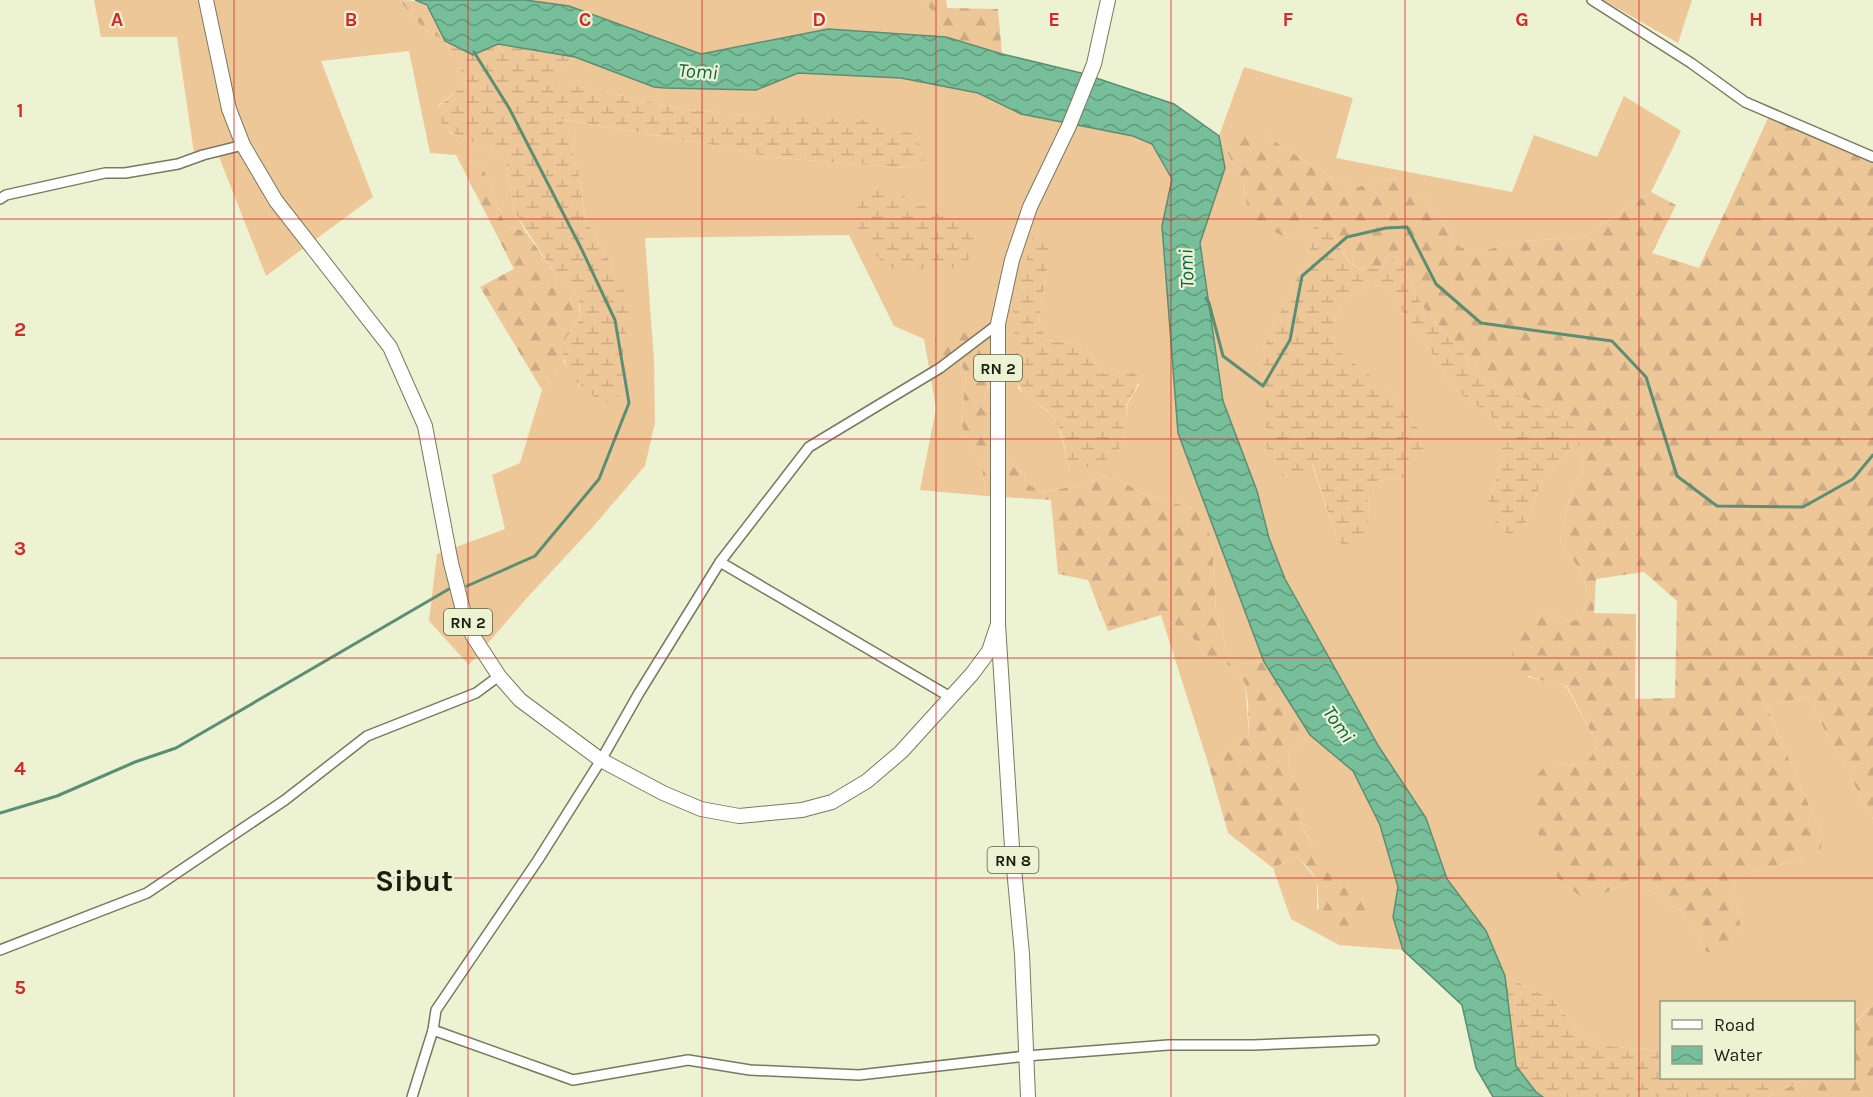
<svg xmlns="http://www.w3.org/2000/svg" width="1873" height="1097" viewBox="0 0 1873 1097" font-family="Karla,sans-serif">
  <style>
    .grass { fill: #eec799; fill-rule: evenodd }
    .forest { fill: url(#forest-firs); fill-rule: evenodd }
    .wetland { fill: url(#wetland-marsh) }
    .water { fill: url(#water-waves); stroke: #5b8e72; stroke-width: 1.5 }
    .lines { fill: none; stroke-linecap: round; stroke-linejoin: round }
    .stream { stroke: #5b8e72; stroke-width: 3 }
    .minor-casing { stroke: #767b5e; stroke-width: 12 }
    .primary-casing { stroke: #767b5e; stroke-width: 16 }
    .minor { stroke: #fff; stroke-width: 9 }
    .primary { stroke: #fff; stroke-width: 14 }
    .grid { fill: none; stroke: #d62828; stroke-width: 1.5; stroke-opacity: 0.55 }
    .labels { text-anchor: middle; stroke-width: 4.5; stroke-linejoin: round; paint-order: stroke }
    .shield { fill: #ecf2d2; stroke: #5a5d4b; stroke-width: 1.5 }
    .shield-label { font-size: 16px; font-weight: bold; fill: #1b1d11 }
    .water-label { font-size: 20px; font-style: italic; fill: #0c6645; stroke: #ecf2d2 }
    .town-label { font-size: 30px; font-weight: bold; fill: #1b1d11; stroke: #ecf2d2 }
    .grid-label { font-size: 20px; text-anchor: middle; font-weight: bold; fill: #d62828; stroke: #ecf2d2; stroke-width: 4.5; stroke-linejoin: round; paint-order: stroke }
  </style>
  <defs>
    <pattern id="forest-firs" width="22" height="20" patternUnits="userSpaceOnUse" patternTransform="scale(1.5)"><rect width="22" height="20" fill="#eec799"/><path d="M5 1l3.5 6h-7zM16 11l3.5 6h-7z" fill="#ccaa83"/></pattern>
    <pattern id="wetland-marsh" width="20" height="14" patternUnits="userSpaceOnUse" patternTransform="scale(1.5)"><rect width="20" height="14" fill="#eec799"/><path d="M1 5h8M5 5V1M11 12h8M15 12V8" fill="none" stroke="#ccaa83"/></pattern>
    <pattern id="water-waves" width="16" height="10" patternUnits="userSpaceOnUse" patternTransform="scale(1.5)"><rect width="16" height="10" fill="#77bf9b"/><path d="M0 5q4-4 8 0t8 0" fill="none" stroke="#619b7d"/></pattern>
  </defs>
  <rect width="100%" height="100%" fill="#ecf2d2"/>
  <g class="grass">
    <path d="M94 0H399L424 29 445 41 467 82 438 106 450 133 489 148 506 161 514 211 526 232 505 225 483 168 456 155 430 153 409 51 321 61 373 197 266 276 219 157 195 160 177 37H101Z"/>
    <path d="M525 0H922L938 17 946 37 828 29 701 54 569 6Z"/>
    <path d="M1603 0H1692L1678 43Z"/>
    <path d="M575 57 654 87 665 88 756 90 798 73 901 78 978 93 1021 114 1133 136 1152 144 1172 178 1162 226 1178 433 1264 662 1242 664 1227 651 1216 613 1212 541 1192 508 1144 494 1109 474 1081 485 1042 492 1025 483 1024 473 1004 460 981 401 991 383 944 329 938 332 930 351 932 360 962 366 966 375 961 425 982 467 986 496 920 490 936 408 924 339 894 326 849 235 645 238 654 361 655 422 645 466 591 529 526 599 469 665 429 621 437 554 505 529 492 475 520 463 542 390 564 362 580 387H622L624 347 614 269 585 218 580 177 573 158 575 137 559 119 714 145 769 157 905 168 924 161 759 116 682 109 572 85H555L560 70ZM1048 262 1039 322 1046 340 1085 345 1101 372 1111 375 1130 371 1139 385 1128 403 1124 441 1070 470 1058 424 1052 415 1018 388Z"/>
    <path d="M1244 67 1353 98 1336 158 1512 192 1534 135 1597 157 1624 96 1681 131 1651 192 1582 238 1519 241 1479 252 1460 247 1422 194 1397 178 1357 187 1337 181 1263 134 1219 136 1244 185 1247 206 1287 238 1314 225 1310 250 1263 350 1312 464 1337 540 1369 518 1368 489 1375 481 1405 478 1401 400 1337 351C1335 345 1333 338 1333 332 1332 306 1360 279 1386 287L1458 392 1490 415 1502 431V462L1488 502 1524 527 1542 481 1569 452 1576 429 1583 467 1568 504 1560 543C1580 569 1597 585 1580 619L1570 621 1539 611 1528 677 1566 686 1595 740 1597 750 1584 765 1554 763 1601 895 1628 882H1638L1679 910 1698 933 1705 951 1742 934 1733 885 1738 876 1804 858 1823 838 1766 706 1807 697 1873 819V1003L1854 1023V1002H1662L1661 1053 1658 1051 1609 1046 1577 1030 1552 999 1505 976 1486 931 1447 879 1426 818 1379 747 1285 579 1269 538 1257 491 1223 401 1200 243 1225 168 1219 136Z"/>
    <path d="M1161 615 1193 638 1205 655 1233 667 1245 683 1249 735 1209 766Z"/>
    <path d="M1310 735 1353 771 1380 825 1398 887 1393 917 1403 950 1339 945 1291 919 1273 868 1297 856 1317 880V910L1361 887C1345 873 1299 838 1300 817 1301 811 1304 804 1305 799 1298 786 1281 766 1292 751 1296 745 1305 740 1310 735Z"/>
  </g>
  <g class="forest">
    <path d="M399 0C433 0 431 13 445 41L424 29Z"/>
    <path d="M922 0H946L947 8 998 9 1002 54 946 37 938 17Z"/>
    <path d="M1770 114 1873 154V819L1807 697 1766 706 1823 838 1821 848 1804 858 1738 876 1733 885 1742 934 1733 952 1724 957 1705 951 1698 933 1679 910 1638 882H1628L1601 895 1581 897 1558 878 1543 852 1531 804 1538 774 1544 767 1554 763 1584 765 1597 749 1595 740 1567 686C1547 681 1511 679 1512 651 1513 639 1517 626 1520 614L1539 611 1570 621 1580 619C1597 585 1580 569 1560 543L1568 504 1583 467 1575 429 1562 416 1487 381 1423 307 1397 256C1390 260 1379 268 1371 269 1349 272 1339 246 1332 231L1314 225 1287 238 1256 223 1247 206 1244 185 1219 136 1237 129 1263 134 1337 181 1357 187 1397 178 1407 181 1422 194 1460 247 1479 252 1519 241 1582 238 1651 192 1676 205 1652 253 1699 268ZM1644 572 1677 601 1675 698 1635 699 1636 614 1594 613 1596 579Z"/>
    <path d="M456 155 483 168 505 225 526 232 555 274 579 297 580 317 564 343V362L542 390 480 287 514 269Z"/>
    <path d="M944 329 964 332 977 346 991 372V382L981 401 986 410 1002 420 1004 460 1024 473 1025 483 1043 492 1081 485 1109 474 1144 494 1192 508 1205 523 1212 541 1216 613 1227 651 1242 664 1264 662 1310 735C1305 740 1296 745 1292 751 1281 766 1298 786 1306 799 1304 804 1301 811 1300 817 1299 843 1349 869 1361 887 1366 895 1368 906 1368 915L1355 929 1335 933C1312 915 1321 906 1317 882 1315 873 1303 863 1297 856L1273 868 1228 833 1209 766 1249 735 1248 703 1245 683 1233 667 1205 655 1193 638 1161 615 1108 631 1088 580 1058 574 1051 500 986 496 982 467 961 425 966 375 962 366 932 360 930 350 938 332Z"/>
    <path d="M1873 1003V1097H1768L1807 1078H1854V1024Z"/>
  </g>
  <g class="wetland">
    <path d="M445 41 473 55 498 44 575 57 560 70 556 85H572L682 109 759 116 875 120 913 134 923 151 924 161 905 168 769 157 714 145 560 119 575 137 573 158 580 177 585 218 614 269 630 306 624 347 622 387 618 397 609 402C585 397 559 370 564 344 565 334 578 326 580 316 581 311 579 303 579 297L555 274 514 211 506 161C499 156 493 150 486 147 465 137 437 135 438 107L467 82Z"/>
    <path d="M886 187 975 232C977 246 973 258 961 268L899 270 889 268 860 240 855 211 867 194Z"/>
    <path d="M1314 225 1332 231C1339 246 1349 273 1371 269 1379 268 1390 260 1397 256L1423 307 1487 381 1562 416 1576 429 1569 452 1542 481 1524 527 1518 535H1508L1495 521 1488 502 1502 462V431L1490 415 1458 392 1386 287C1360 279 1332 306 1333 332 1333 338 1335 345 1337 350L1401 400 1422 435 1424 455 1405 478 1375 481 1368 489 1369 518 1364 538 1346 547 1337 540 1313 465 1289 481 1274 469 1267 451 1263 350 1310 250Z"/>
    <path d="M1043 233 1048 242V262L1039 322 1046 340 1085 345 1101 372 1111 375 1130 371 1138 376C1139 392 1130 393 1127 406 1126 417 1127 428 1124 439 1119 459 1088 469 1070 470 1065 453 1063 428 1052 415 1039 401 1020 397 1016 378L1013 307 1033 236Z"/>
    <path d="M1505 976 1552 999 1577 1030 1609 1046 1658 1051 1661 1053 1662 1078H1807L1768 1097H1543L1536 1092 1516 1066Z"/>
  </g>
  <path class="water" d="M415 0H525L569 6 701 54 828 29 946 37 1002 54 1081 73 1174 104 1219 136 1225 168 1200 243 1223 401 1257 491 1269 538 1285 579 1379 747 1426 818 1447 879 1486 931 1505 976 1516 1066 1536 1092 1543 1097H1493L1476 1068 1462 1005 1403 950 1393 917 1398 887 1380 825 1353 771 1310 735 1264 662 1178 433 1162 226 1172 179 1152 144 1133 136 1021 114 978 93 901 78 798 73 756 90 665 88 654 87 575 57 498 44 473 55 445 41 427 5Z"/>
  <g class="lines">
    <g class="stream">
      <path d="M1206 298 1209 303 1223 356 1263 386 1290 340 1302 276 1347 237 1386 228 1407 227 1436 284 1481 323 1612 341 1646 377 1677 476 1717 506 1803 507 1853 479 1873 455"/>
      <path d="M467 586 535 556 599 479 629 403 615 320 582 250 509 108 474 52"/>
      <path d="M0 813 57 796 135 762 176 748 449 589"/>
    </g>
    <g class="minor-casing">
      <g id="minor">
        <path d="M1592 0 1691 63 1745 102 1873 157"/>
        <path d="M0 199 6 195 105 173H125L178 164 203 155 243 145"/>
        <path d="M720 562 952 698"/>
        <path d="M0 950 147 893 285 800 367 736 476 693 499 676"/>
        <path d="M433 1030 573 1080 688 1060 750 1070 859 1075 1026 1056 1168 1045H1253L1374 1040"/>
        <path d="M412 1097 433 1030 436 1010 538 860 601 760 639 693 720 562 809 447 940 368 998 324"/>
      </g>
    </g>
    <g class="primary-casing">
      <g id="primary">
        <path d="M206 0 229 109 243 145 276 201 390 347 425 426 451 563 464 614 473 636 499 676 520 700 601 760 663 793 701 809 739 816 802 810 832 802 867 781 901 752 972 674 989 651 998 624"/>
        <path d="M1028 1097 1022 954 1012 847 998 624V324L1012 260 1030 207 1069 126 1094 64 1108 0"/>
      </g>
    </g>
    <use href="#minor" class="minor"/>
    <use href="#primary" class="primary"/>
  </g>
  <path class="grid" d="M234 0V1097M468 0V1097M702 0V1097M936 0V1097M1171 0V1097M1405 0V1097M1639 0V1097M0 219H1873M0 439H1873M0 658H1873M0 878H1873"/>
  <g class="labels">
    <g class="shield">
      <rect x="974" y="355" width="48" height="26" rx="4.5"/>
      <rect x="444" y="609" width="48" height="26" rx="4.5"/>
      <rect x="987.5" y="847" width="51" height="26" rx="4.5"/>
    </g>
    <g class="shield-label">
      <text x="998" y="374">RN 2</text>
      <text x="468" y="628">RN 2</text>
      <text x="1013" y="866">RN 8</text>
    </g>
    <g class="water-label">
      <text transform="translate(698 71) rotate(4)" y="7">Tomi</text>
      <text transform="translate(1186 269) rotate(-92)" y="7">Tomi</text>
      <text transform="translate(1339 724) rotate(55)" y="7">Tomi</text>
    </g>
    <g class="town-label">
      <text x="414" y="891">Sibut</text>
    </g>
  </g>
  <g class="grid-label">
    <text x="117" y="26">A</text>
    <text x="351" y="26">B</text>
    <text x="585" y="26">C</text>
    <text x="819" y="26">D</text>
    <text x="1054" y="26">E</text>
    <text x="1288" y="26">F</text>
    <text x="1522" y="26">G</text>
    <text x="1756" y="26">H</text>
    <text x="20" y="117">1</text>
    <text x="20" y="336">2</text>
    <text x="20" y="555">3</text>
    <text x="20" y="775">4</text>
    <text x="20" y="994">5</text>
  </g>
  <rect x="1660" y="1001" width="195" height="78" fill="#ecf2d2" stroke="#989d85" stroke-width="1.5"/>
  <rect x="1672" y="1020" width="30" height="9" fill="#ffffff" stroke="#989d85" stroke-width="1.5"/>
  <text x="1714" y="1031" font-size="18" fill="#1b1d11">Road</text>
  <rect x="1672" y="1046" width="30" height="18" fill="url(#water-waves)" stroke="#989d85" stroke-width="1.5"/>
  <text x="1714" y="1061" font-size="18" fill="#1b1d11">Water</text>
</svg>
